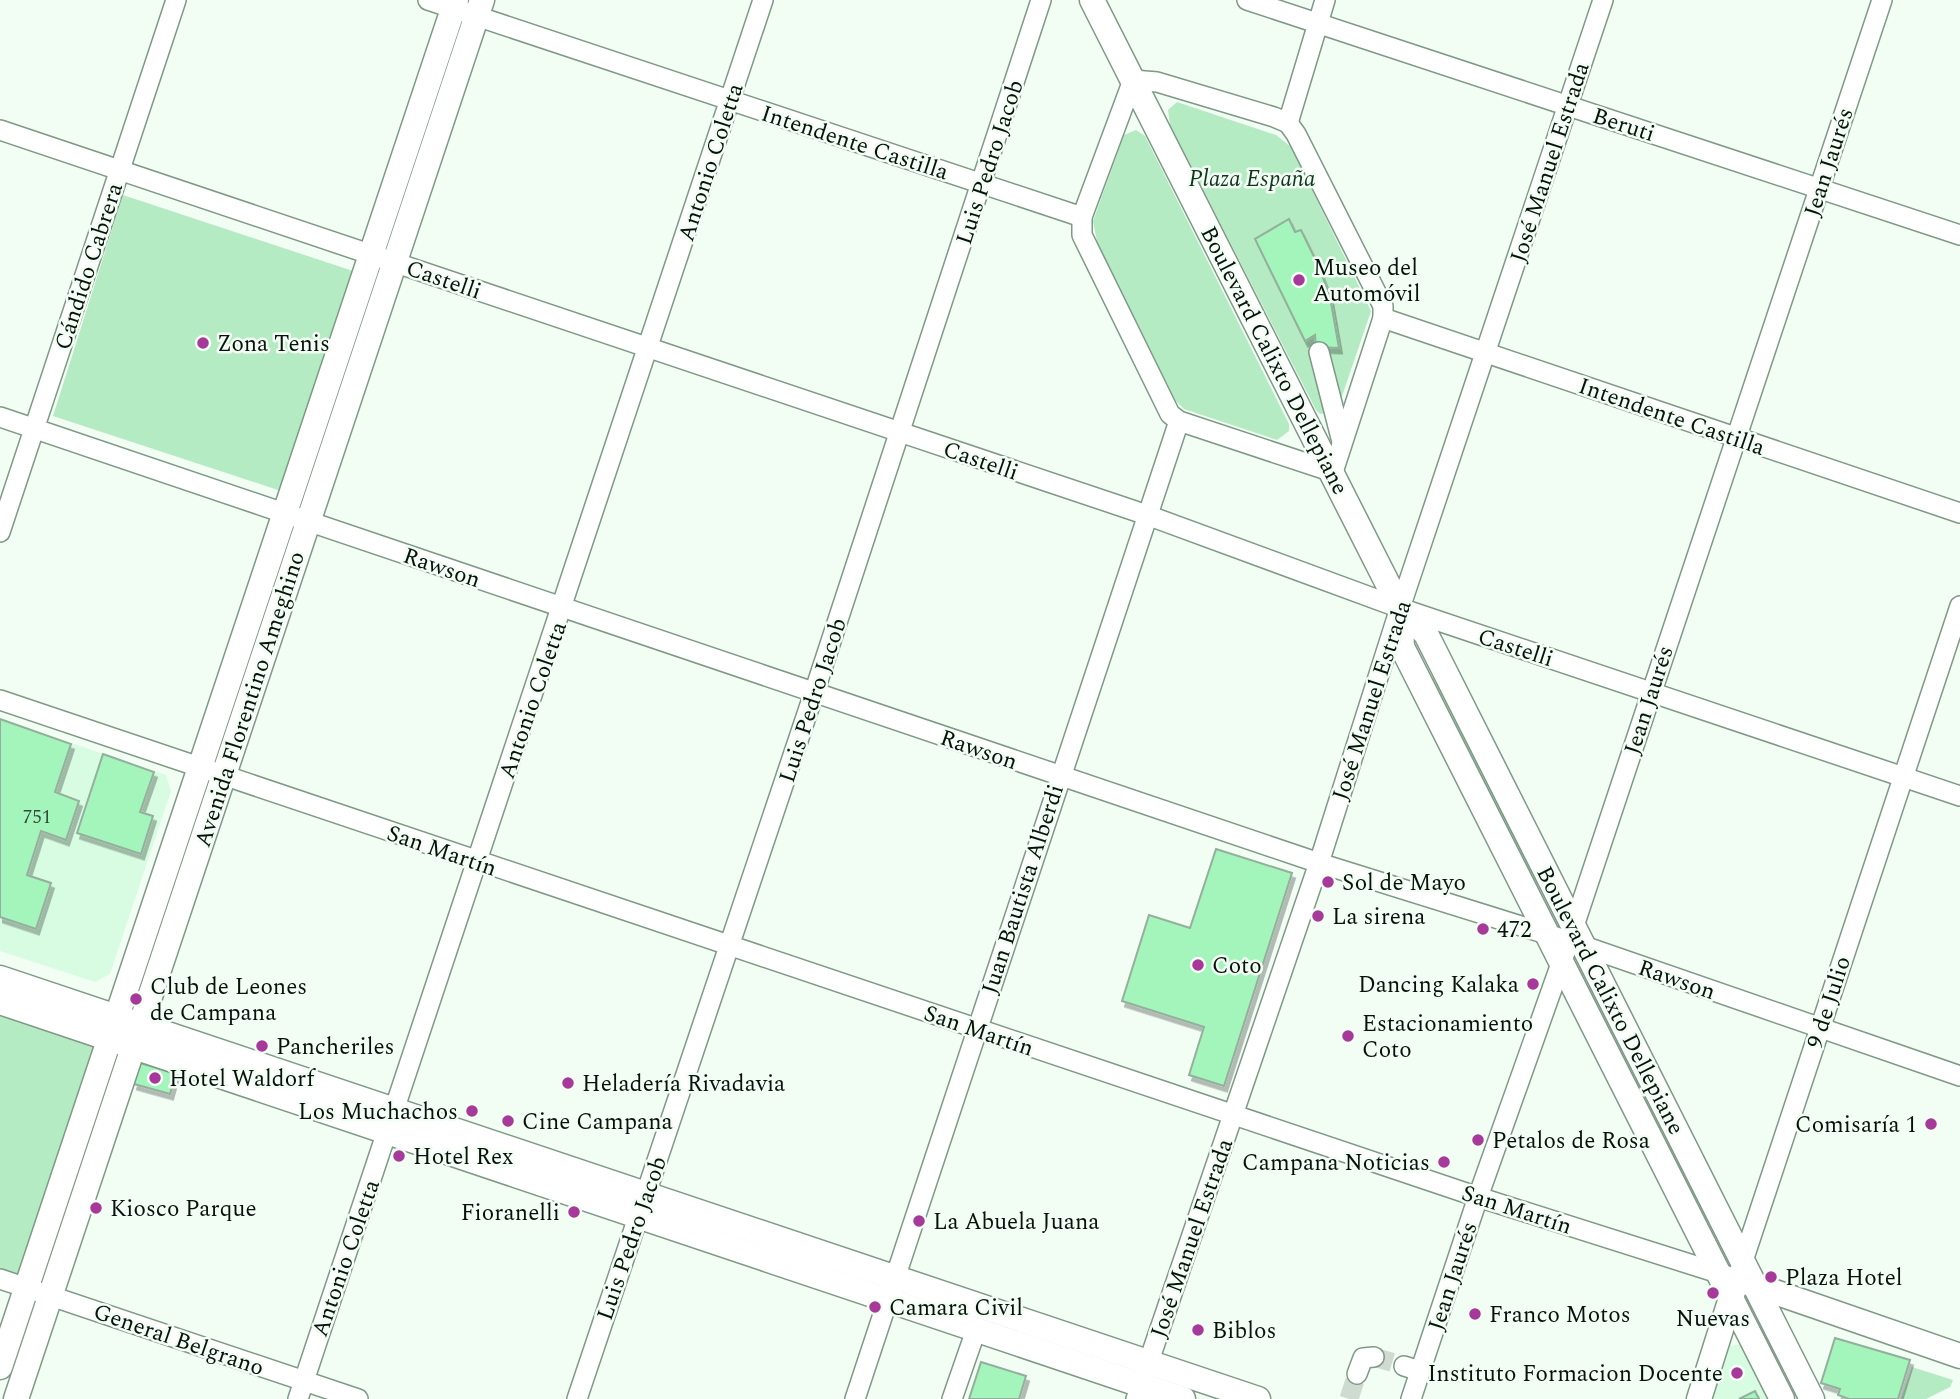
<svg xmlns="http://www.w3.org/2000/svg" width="1960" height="1399" viewBox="0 0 1960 1399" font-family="Spectral,serif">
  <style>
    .built { fill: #d8fce1 }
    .green { fill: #b5ebc3 }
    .building { fill: #a3f5bb; stroke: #94af9b; stroke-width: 2; filter: url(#shadow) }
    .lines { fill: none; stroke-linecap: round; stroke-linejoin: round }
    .minor-tunnel { stroke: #cfdad1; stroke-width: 19; stroke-dasharray: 19 10; stroke-linecap: butt }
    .minor-casing { stroke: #7e9985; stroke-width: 22 }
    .major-casing { stroke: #7e9985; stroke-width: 27 }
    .minor { stroke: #fff; stroke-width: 19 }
    .major { stroke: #fff; stroke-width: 24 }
    .poi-dot { fill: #a63999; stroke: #f2fdf4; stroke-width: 2.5 }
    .labels { text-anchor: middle; stroke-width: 5; stroke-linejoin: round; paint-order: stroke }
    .number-label { font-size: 19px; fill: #2f4b37 }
    .street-label { font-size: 23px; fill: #08120b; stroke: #f2fdf4 }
    .park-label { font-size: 23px; font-style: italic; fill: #11341e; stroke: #f2fdf4 }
    .poi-label { font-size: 23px; fill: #08120b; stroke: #f2fdf4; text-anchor: start }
  </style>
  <defs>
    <filter id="shadow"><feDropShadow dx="3" dy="5.5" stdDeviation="0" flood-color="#0004"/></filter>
  </defs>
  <rect width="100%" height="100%" fill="#f2fdf4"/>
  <g class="built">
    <path d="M0 719 166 775 171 791 110 974 95 982 0 951Z"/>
    <path d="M1742 1344 1770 1399H1708L1725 1347Z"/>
  </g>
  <g class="green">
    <path d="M1177 102 1276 135 1291 147 1371 311 1337 411 1320 414 1316 410 1170 125 1168 110Z"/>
    <path d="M1136 130 1145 136 1289 424V431L1277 440 1184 409 1175 400 1097 242 1093 221 1124 135Z"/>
    <path d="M123 195 353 271 281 491 53 416Z"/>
    <path d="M1438 675 1542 881 1531 888 1426 681Z"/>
    <path d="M1594 983 1713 1219 1702 1225 1582 990Z"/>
    <path d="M0 1009 94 1045 97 1055 21 1273 14 1274 0 1270Z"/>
    <path d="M1912 1367 1953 1380 1950 1387 1926 1399H1901Z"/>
  </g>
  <g class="building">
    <path d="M1289 219 1295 232 1301 230 1319 267 1330 297 1339 348 1316 347 1315 335 1305 341 1255 239Z"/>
    <path d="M0 719 71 744 55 792 79 801 66 840 41 831 27 875 51 883 36 929 0 917Z"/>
    <path d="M103 754 154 772 140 812 153 816 141 854 77 833Z"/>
    <path d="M1216 849 1292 873 1224 1086 1189 1075 1204 1027 1122 1001 1149 915 1190 928Z"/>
    <path d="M140 1063 176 1073 170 1094 134 1084Z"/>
    <path d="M1835 1338 1910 1360 1898 1399H1849L1838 1395 1840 1389 1821 1383Z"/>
    <path d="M981 1362 1026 1376 1019 1399H969Z"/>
    <path d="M1755 1391 1759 1399H1739Z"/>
  </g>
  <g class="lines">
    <g class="minor-tunnel">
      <path d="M1374 1357 1404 1366"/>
      <path d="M1349 1399 1357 1374"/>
    </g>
    <g class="minor-casing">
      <g id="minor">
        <path d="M428 0 1082 217"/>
        <path d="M1247 0 1960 235"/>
        <path d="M1133 80 1157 82 1274 117 1288 123 1296 134 1383 306V318L1333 472 1179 421 1170 414 1082 235V217Z"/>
        <path d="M1288 123 1325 0"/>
        <path d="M0 130 1147 515 1400 608 1960 796"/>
        <path d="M1383 318 1960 513"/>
        <path d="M1319 352 1342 442"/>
        <path d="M0 417 1319 863 1569 941 1960 1076"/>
        <path d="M0 532 176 0"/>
        <path d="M0 700 1478 1197 1737 1279 1960 606"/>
        <path d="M0 1279 358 1399"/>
        <path d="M1404 1366 1420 1371"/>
        <path d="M1357 1374 1363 1358 1374 1357"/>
        <path d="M298 1399 763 0"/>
        <path d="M577 1399 814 693 1041 0"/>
        <path d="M855 1399 1179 421"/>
        <path d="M952 1399 976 1330"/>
        <path d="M1136 1399 1319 863 1400 608 1603 0"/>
        <path d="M1411 1399 1478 1197 1569 941 1882 0"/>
      </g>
    </g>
    <g class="major-casing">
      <g id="major">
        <path d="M1092 0 1400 608 1426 634 1812 1399"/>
        <path d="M1400 608 1402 647 1782 1399"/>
        <path d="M0 978 1258 1399"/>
        <path d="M0 1002 1183 1399"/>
        <path d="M0 1367 456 0"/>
        <path d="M16 1399 482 0"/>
        <path d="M1699 1399 1737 1279 1960 1356"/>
      </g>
    </g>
    <use href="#minor" class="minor"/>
    <use href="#major" class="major"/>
  </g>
  <g class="poi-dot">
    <circle cx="1299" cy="280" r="7"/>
    <circle cx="203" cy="343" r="7"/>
    <circle cx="1328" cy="882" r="7"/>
    <circle cx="1318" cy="916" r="7"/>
    <circle cx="1483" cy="929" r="7"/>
    <circle cx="1198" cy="965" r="7"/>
    <circle cx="1533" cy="984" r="7"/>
    <circle cx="136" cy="999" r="7"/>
    <circle cx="1348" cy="1036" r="7"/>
    <circle cx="262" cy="1046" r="7"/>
    <circle cx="155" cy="1078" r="7"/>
    <circle cx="568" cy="1083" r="7"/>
    <circle cx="472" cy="1111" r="7"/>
    <circle cx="508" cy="1121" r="7"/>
    <circle cx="1931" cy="1124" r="7"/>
    <circle cx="1478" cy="1140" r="7"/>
    <circle cx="399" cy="1156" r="7"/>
    <circle cx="1444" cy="1162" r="7"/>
    <circle cx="96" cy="1208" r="7"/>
    <circle cx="574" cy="1212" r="7"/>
    <circle cx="919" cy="1221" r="7"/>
    <circle cx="1771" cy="1277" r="7"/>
    <circle cx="1713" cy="1293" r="7"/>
    <circle cx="875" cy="1307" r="7"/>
    <circle cx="1475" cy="1314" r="7"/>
    <circle cx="1198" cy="1330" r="7"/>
    <circle cx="1737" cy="1373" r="7"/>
  </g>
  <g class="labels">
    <g class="number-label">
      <text x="37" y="823">751</text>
    </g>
    <g class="street-label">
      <text transform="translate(1624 124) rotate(18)" y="8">Beruti</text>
      <text transform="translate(855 142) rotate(18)" y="8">Intendente Castilla</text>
      <text transform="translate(710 162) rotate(-72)" y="8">Antonio Coletta</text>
      <text transform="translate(989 162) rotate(-72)" y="8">Luis Pedro Jacob</text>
      <text transform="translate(1549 162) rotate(-72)" y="8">José Manuel Estrada</text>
      <text transform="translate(1828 162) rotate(-72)" y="8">Jean Jaurés</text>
      <text transform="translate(88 266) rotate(-72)" y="8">Cándido Cabrera</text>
      <text transform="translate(444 279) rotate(19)" y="8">Castelli</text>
      <text transform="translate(1275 360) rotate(63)" y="8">Boulevard Calixto Dellepiane</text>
      <text transform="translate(1672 416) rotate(19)" y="8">Intendente Castilla</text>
      <text transform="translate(981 460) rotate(19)" y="8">Castelli</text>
      <text transform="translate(442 567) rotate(19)" y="8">Rawson</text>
      <text transform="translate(1516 647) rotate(18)" y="8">Castelli</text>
      <text transform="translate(249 699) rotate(-72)" y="8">Avenida Florentino Ameghino</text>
      <text transform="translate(532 700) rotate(-71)" y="8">Antonio Coletta</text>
      <text transform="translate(812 700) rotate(-72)" y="8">Luis Pedro Jacob</text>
      <text transform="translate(1371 700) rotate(-72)" y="8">José Manuel Estrada</text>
      <text transform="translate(1648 700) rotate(-72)" y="8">Jean Jaurés</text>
      <text transform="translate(979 749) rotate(19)" y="8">Rawson</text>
      <text transform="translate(442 850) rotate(19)" y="8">San Martín</text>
      <text transform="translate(1022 889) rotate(-72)" y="8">Juan Bautista Alberdi</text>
      <text transform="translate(1677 979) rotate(19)" y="8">Rawson</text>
      <text transform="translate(1611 1000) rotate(63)" y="8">Boulevard Calixto Dellepiane</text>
      <text transform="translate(1828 1002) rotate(-72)" y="8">9 de Julio</text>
      <text transform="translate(979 1030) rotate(19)" y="8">San Martín</text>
      <text transform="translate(1517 1209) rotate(18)" y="8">San Martín</text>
      <text transform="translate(631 1238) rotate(-71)" y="8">Luis Pedro Jacob</text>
      <text transform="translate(1191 1238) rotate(-71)" y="8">José Manuel Estrada</text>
      <text transform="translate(345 1258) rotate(-71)" y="8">Antonio Coletta</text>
      <text transform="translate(1452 1276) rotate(-72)" y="8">Jean Jaurés</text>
      <text transform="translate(179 1339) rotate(19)" y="8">General Belgrano</text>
    </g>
    <g class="park-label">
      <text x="1252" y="186">Plaza España</text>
    </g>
    <g class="poi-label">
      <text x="1313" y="275">Museo del<tspan x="1313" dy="26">Automóvil</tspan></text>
      <text x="217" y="351">Zona Tenis</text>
      <text x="1342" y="890">Sol de Mayo</text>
      <text x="1332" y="924">La sirena</text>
      <text x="1497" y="937">472</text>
      <text x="1212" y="973">Coto</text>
      <text x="1519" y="992" text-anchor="end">Dancing Kalaka</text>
      <text x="150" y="994">Club de Leones<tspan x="150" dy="26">de Campana</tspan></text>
      <text x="1362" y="1031">Estacionamiento<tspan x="1362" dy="26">Coto</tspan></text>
      <text x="276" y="1054">Pancheriles</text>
      <text x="169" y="1086">Hotel Waldorf</text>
      <text x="582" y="1091">Heladería Rivadavia</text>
      <text x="458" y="1119" text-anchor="end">Los Muchachos</text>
      <text x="522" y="1129">Cine Campana</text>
      <text x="1917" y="1132" text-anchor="end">Comisaría 1</text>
      <text x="1492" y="1148">Petalos de Rosa</text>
      <text x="413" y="1164">Hotel Rex</text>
      <text x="1430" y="1170" text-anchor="end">Campana Noticias</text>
      <text x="110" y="1216">Kiosco Parque</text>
      <text x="560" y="1220" text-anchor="end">Fioranelli</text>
      <text x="933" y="1229">La Abuela Juana</text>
      <text x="1785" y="1285">Plaza Hotel</text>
      <text x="889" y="1315">Camara Civil</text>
      <text x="1489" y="1322">Franco Motos</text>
      <text x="1713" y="1326" text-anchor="middle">Nuevas</text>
      <text x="1212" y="1338">Biblos</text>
      <text x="1723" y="1381" text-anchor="end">Instituto Formacion Docente</text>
    </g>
  </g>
</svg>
